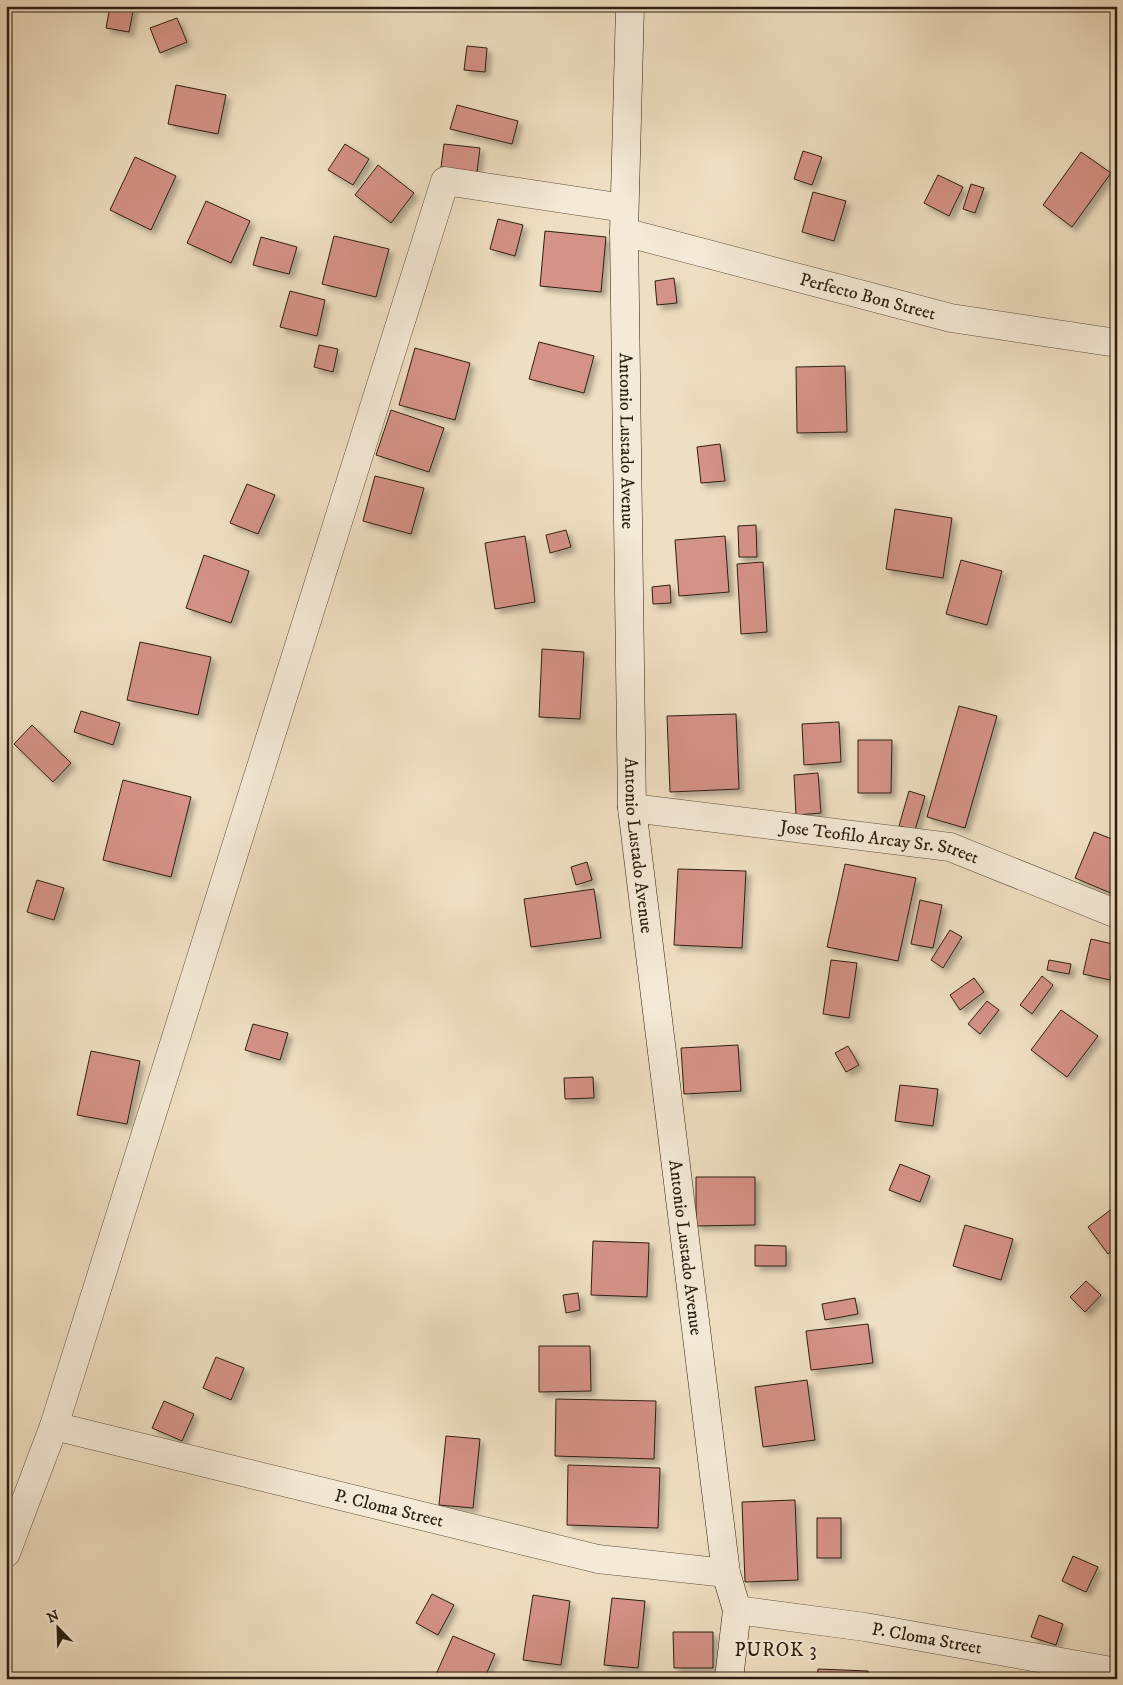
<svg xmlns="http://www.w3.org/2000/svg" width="1123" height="1685" viewBox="0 0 1123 1685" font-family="'IM FELL DW Pica',serif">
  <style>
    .building { fill: #d59287; stroke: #2c1f10; filter: url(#shadow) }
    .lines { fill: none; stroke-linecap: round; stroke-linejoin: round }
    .street-casing { stroke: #5d4f3c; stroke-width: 29 }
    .secondary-casing { stroke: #2c1f10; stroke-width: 29 }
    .street { stroke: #f5ead7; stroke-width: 28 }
    .secondary { stroke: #f5ead7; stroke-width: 28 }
    .labels { text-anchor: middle; stroke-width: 4; stroke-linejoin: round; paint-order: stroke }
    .street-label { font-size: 18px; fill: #2c1f10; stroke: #f5ead7 }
    .neighbourhood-label { font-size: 19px; letter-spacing: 1px; fill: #2c1f10; stroke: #f5ead7 }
  </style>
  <defs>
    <filter id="shadow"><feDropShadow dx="4.5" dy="4.5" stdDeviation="2.5" flood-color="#0004"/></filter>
  </defs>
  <rect width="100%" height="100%" fill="#efdfc2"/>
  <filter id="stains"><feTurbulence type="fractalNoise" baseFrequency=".004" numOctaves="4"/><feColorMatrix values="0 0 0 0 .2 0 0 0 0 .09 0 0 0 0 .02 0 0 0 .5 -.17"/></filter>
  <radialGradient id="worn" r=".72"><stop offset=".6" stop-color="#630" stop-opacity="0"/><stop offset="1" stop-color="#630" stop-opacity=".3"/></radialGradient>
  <g class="building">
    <path d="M110 6H134L129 32 106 28Z"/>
    <path d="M177 18 187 42 160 53 150 28Z"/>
    <path d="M467 46 487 48 485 72 464 70Z"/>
    <path d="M176 85 226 95 218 134 168 124Z"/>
    <path d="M457 105 518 121 512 144 450 129Z"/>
    <path d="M345 144 369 159 353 185 328 170Z"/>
    <path d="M444 144 480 148 477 172 441 167Z"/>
    <path d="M803 151 822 157 812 185 794 179Z"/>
    <path d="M1081 152 1111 173 1072 227 1043 205Z"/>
    <path d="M135 157 176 176 151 230 110 210Z"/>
    <path d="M378 165 414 193 391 223 355 195Z"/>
    <path d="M938 175 963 187 949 216 924 203Z"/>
    <path d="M971 184 984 188 975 213 963 209Z"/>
    <path d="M813 192 846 201 834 241 802 232Z"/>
    <path d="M206 201 250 221 231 263 187 243Z"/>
    <path d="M498 219 523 225 515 256 490 249Z"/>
    <path d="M545 231 606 237 601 292 540 286Z"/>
    <path d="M334 236 389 249 376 297 322 284Z"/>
    <path d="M261 237 297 247 289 274 253 265Z"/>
    <path d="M674 278 677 303 657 305 655 281Z"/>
    <path d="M290 291 325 300 317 336 280 327Z"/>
    <path d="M539 342 594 356 584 393 529 379Z"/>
    <path d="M319 345 338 349 333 372 314 367Z"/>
    <path d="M415 348 470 363 455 420 399 405Z"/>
    <path d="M845 366 847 432 797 433 796 367Z"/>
    <path d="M391 410 444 428 429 472 376 455Z"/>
    <path d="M720 444 725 481 701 483 697 447Z"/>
    <path d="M375 476 424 488 411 534 363 521Z"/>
    <path d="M247 484 275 495 258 534 230 523Z"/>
    <path d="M895 509 952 518 943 578 886 569Z"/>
    <path d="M756 525 757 557H739L738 526Z"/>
    <path d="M566 530 571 547 550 553 546 535Z"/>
    <path d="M525 536 535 602 495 609 485 543Z"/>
    <path d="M725 536 729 592 679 596 675 540Z"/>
    <path d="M204 555 249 571 231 623 186 608Z"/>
    <path d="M961 560 1002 571 987 625 946 614Z"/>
    <path d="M763 562 767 632 741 634 737 564Z"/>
    <path d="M670 585 671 603 653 604 652 587Z"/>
    <path d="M140 642 211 657 198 715 127 700Z"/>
    <path d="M542 649 584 652 580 719 539 717Z"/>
    <path d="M959 706 997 716 965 828 927 817Z"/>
    <path d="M81 711 120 723 113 745 74 732Z"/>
    <path d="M736 714 739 789 670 792 667 716Z"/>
    <path d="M839 722 841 762 804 765 802 724Z"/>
    <path d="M32 725 71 763 53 782 14 744Z"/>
    <path d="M858 740H892L891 793H858Z"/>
    <path d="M818 773 821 813 796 815 794 775Z"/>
    <path d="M123 780 191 797 171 877 103 860Z"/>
    <path d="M909 791 925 796 915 830 899 826Z"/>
    <path d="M1094 832 1117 841V884L1113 894 1075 878Z"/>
    <path d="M587 862 592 880 576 885 571 867Z"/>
    <path d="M845 864 916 878 898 961 827 947Z"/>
    <path d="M678 869 746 871 742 948 674 945Z"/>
    <path d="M37 880 64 888 54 920 27 912Z"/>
    <path d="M594 889 601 938 531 947 524 899Z"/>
    <path d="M920 900 942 905 933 948 911 944Z"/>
    <path d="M950 930 962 937 943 968 931 960Z"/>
    <path d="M1091 939 1117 945 1110 980 1083 974Z"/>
    <path d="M831 960 857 963 849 1018 823 1014Z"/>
    <path d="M1049 960 1071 964 1069 974 1047 970Z"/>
    <path d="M1042 976 1053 985 1032 1014 1020 1005Z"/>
    <path d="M974 978 984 992 960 1010 950 995Z"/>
    <path d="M987 1001 999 1010 980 1034 968 1024Z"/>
    <path d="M1061 1010 1098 1036 1067 1077 1031 1050Z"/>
    <path d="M253 1024 288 1033 280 1060 245 1050Z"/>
    <path d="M738 1045 741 1091 684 1094 681 1048Z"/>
    <path d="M848 1046 859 1065 846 1072 835 1053Z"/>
    <path d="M91 1051 140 1061 127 1124 77 1115Z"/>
    <path d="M593 1077 594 1098 565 1099 564 1078Z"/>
    <path d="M900 1085 938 1089 933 1126 895 1121Z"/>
    <path d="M900 1164 930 1176 920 1202 889 1190Z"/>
    <path d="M696 1177H755V1225L696 1226Z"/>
    <path d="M1117 1205V1247L1108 1254 1088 1227Z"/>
    <path d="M965 1225 1013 1239 1001 1280 953 1266Z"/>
    <path d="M593 1241 649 1243 647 1297 591 1295Z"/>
    <path d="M755 1245 786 1246V1266H755Z"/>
    <path d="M1086 1281 1101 1295 1085 1312 1070 1297Z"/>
    <path d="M578 1293 580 1310 566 1313 563 1295Z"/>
    <path d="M855 1298 858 1314 825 1320 822 1304Z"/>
    <path d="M868 1324 873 1363 811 1370 806 1331Z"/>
    <path d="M539 1346H590L591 1391 539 1392Z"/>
    <path d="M216 1357 244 1368 231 1400 203 1388Z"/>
    <path d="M807 1380 815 1440 763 1447 755 1387Z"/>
    <path d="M556 1399 656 1401 654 1459 555 1456Z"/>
    <path d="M164 1401 194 1414 182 1441 152 1428Z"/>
    <path d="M446 1436 480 1439 473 1508 439 1505Z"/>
    <path d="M568 1465 660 1468 658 1528 567 1525Z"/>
    <path d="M795 1500 798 1580 745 1582 742 1502Z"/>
    <rect x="817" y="1518" width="24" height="40"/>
    <path d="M1073 1556 1098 1567 1086 1592 1062 1581Z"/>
    <path d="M432 1594 454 1605 438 1635 416 1623Z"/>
    <path d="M533 1595 570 1601 561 1665 523 1660Z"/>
    <path d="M612 1598 645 1601 638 1668 604 1665Z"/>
    <path d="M1039 1615 1063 1624 1056 1645 1031 1637Z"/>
    <path d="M673 1632H713V1668H674Z"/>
    <path d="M453 1636 495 1654 484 1679H434Z"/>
    <path d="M818 1669 868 1671V1679H817Z"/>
  </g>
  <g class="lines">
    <g class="street-casing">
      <g id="street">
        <path id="s1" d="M624 232 951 318 1117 343"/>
        <path id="s2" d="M632 808 950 847 1117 914"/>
        <path id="s3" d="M54 1426 598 1559 726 1573"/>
        <path d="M6 1553 54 1426 445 181 624 208"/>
        <path id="s4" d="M737 1610 865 1627 1117 1672"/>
      </g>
    </g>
    <g class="secondary-casing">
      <g id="secondary">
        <path id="s5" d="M630 6 624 232 632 808 726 1573 737 1610 729 1679"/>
      </g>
    </g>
    <use href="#street" class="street"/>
    <use href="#secondary" class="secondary"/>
  </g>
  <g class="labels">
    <g class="street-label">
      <text dy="6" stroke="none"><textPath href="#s1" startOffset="252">Perfecto Bon Street</textPath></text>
      <text dy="6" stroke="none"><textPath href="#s5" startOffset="435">Antonio Lustado Avenue</textPath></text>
      <text dy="6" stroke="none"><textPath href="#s2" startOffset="250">Jose Teofilo Arcay Sr. Street</textPath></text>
      <text dy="6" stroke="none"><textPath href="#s5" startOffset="840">Antonio Lustado Avenue</textPath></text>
      <text dy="6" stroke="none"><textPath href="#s5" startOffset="1245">Antonio Lustado Avenue</textPath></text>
      <text dy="6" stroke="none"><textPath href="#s3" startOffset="345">P. Cloma Street</textPath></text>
      <text dy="6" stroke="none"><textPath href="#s4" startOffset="192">P. Cloma Street</textPath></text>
    </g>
    <g class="neighbourhood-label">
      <text x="776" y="1656">PUROK 3</text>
    </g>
  </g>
  <rect width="1123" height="1685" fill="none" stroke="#efdfc2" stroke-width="25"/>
  <rect x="8" y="8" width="1108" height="1670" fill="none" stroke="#2c1f10" stroke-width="2.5"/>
  <rect x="12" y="12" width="1098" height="1660" fill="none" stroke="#2c1f10"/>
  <g transform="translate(58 1628) rotate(337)" stroke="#f5ead7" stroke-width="4" paint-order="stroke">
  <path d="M0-4L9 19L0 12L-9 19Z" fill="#2c1f10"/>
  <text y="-8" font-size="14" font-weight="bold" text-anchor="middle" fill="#2c1f10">N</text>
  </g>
  <rect width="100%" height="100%" filter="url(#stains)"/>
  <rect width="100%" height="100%" fill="url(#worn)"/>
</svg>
